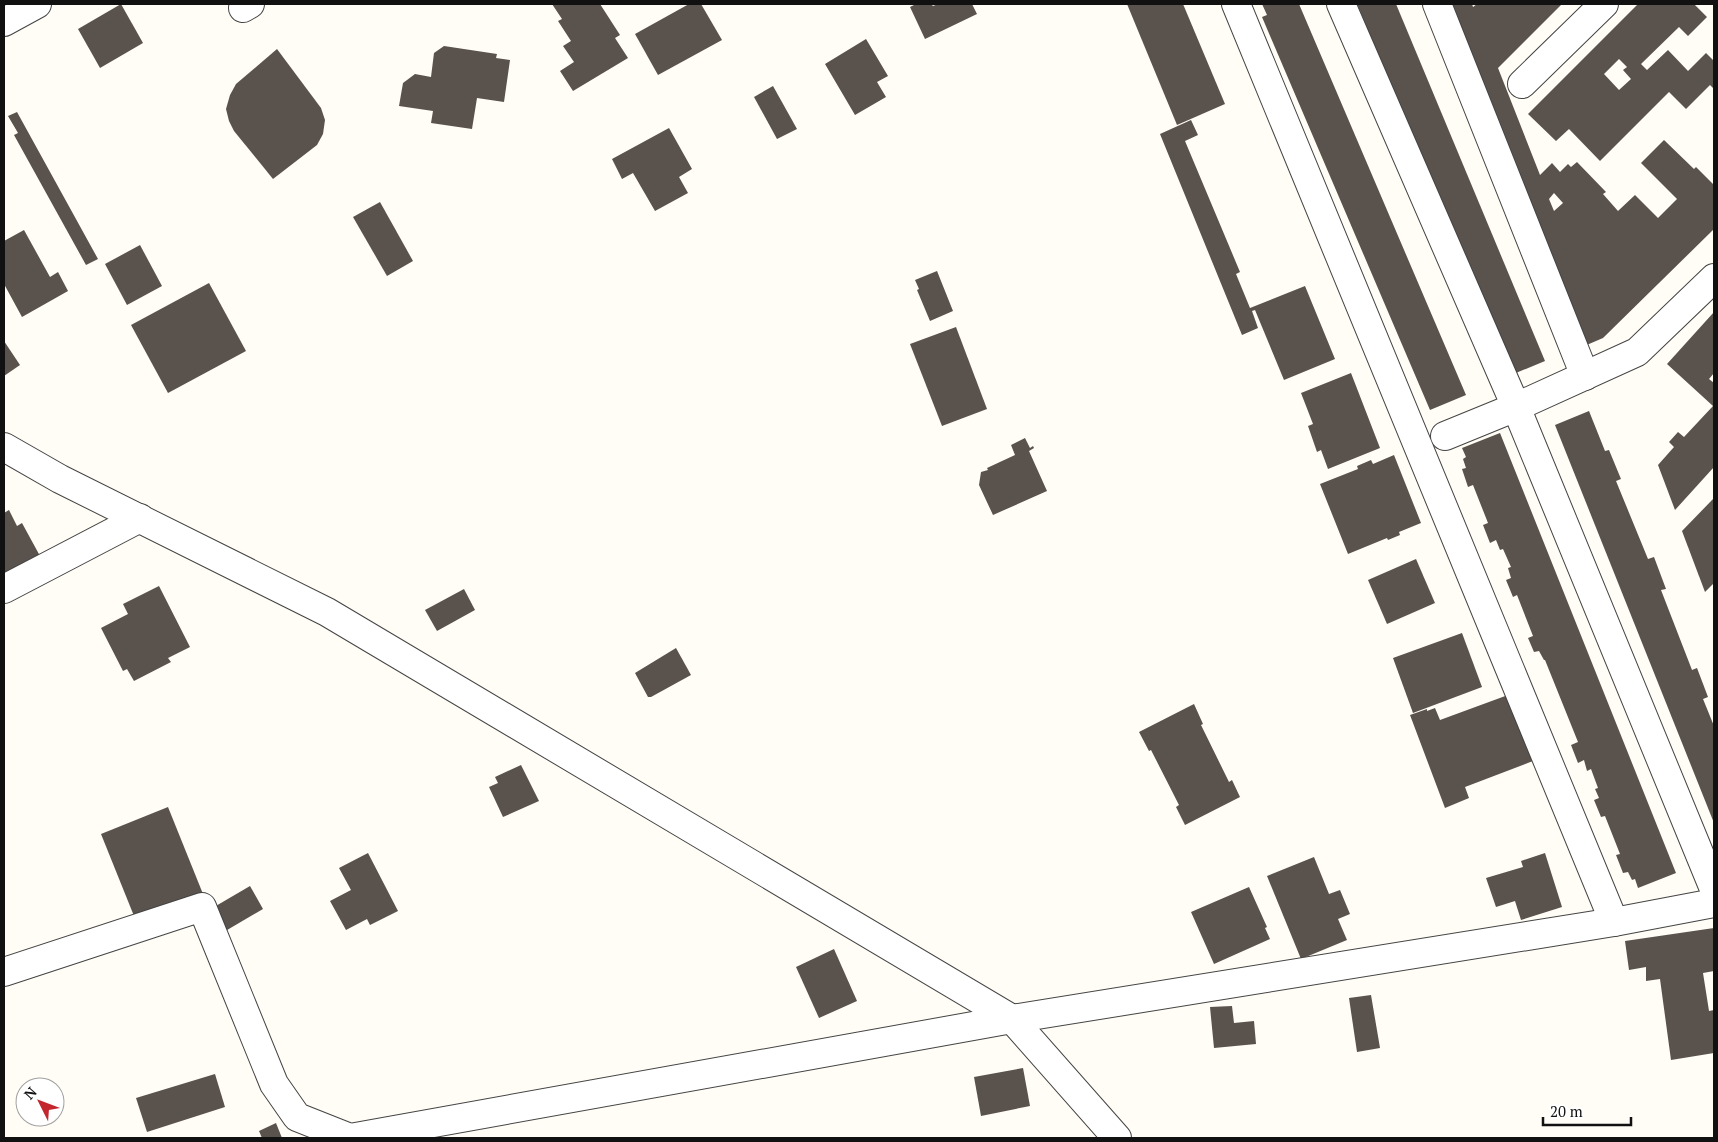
<svg xmlns="http://www.w3.org/2000/svg" width="1718" height="1142" viewBox="0 0 1718 1142" font-family="'PT Serif',serif">
  <style>
    .building { fill: #5a524d; fill-rule: evenodd }
    .lines { fill: none; stroke-linecap: round; stroke-linejoin: round }
    .minor-casing { stroke: #444; stroke-width: 30 }
    .minor { stroke: #fff; stroke-width: 28 }
  </style>
  <rect width="100%" height="100%" fill="#fffdf5"/>
  <g class="building">
    <path d="M121 4 143 43 100 68 78 29Z"/>
    <path d="M552 4H600L620 35 615 38 628 58 573 91 560 71 574 62 563 46 571 41 558 21 562 19Z"/>
    <path d="M689 4H701L722 40 658 75 635 34Z"/>
    <path d="M916 4H931L933 6 938 4H972L977 14 925 39 910 7Z"/>
    <path d="M1127 4H1183L1225 104 1177 125Z"/>
    <path d="M1262 4H1299L1466 395 1430 410 1262 17 1267 15Z"/>
    <path d="M1357 4H1396L1545 361 1511 375Z"/>
    <path d="M1446 4H1472L1473 7 1477 4H1562L1498 68 1540 175 1552 163 1560 172 1568 164 1571 167 1577 162 1606 192 1603 194 1618 211 1635 195 1658 218 1677 199 1641 163 1664 140 1694 169 1696 167 1714 185V229L1603 338 1582 347ZM1554 193 1563 203 1554 211 1549 199Z"/>
    <path d="M1638 4H1694L1707 17 1688 36 1679 27 1641 64 1647 70 1668 50 1688 71 1706 53 1714 61V89L1710 85 1686 109 1669 92 1600 161 1569 129 1556 141 1528 114ZM1619 59 1627 67 1623 70 1631 79 1619 90 1604 74Z"/>
    <path d="M866 39 888 76 877 82 886 97 855 115 825 64Z"/>
    <path d="M444 46 497 54 496 58 510 60 504 102 477 98 472 129 431 123 433 111 399 106 403 83 415 74 431 77 434 53Z"/>
    <path d="M277 49 321 108 325 120 323 134 317 145 273 179 234 131 229 121 226 109 230 95 236 84Z"/>
    <path d="M773 86 797 129 777 139 754 97Z"/>
    <path d="M17 112 98 259 86 265 14 135 18 133 8 116Z"/>
    <path d="M1191 120 1198 135 1185 141 1240 272 1236 274 1250 308 1305 286 1335 359 1284 380 1255 310 1252 311 1258 328 1242 335 1160 134Z"/>
    <path d="M669 128 692 169 679 177 688 193 655 211 633 173 622 179 612 159Z"/>
    <path d="M380 202 413 261 387 276 353 217Z"/>
    <path d="M24 230 50 277 58 272 68 291 22 317 4 284V241Z"/>
    <path d="M140 245 162 286 127 305 105 264Z"/>
    <path d="M937 271 953 311 930 321 917 290 919 289 915 280Z"/>
    <path d="M209 283 246 351 168 393 131 325Z"/>
    <path d="M1714 312V373L1709 379 1714 383V467L1675 510 1658 465 1674 447 1669 442 1678 432 1684 437 1713 406 1667 364Z"/>
    <path d="M956 327 987 409 942 426 910 344Z"/>
    <path d="M4 341 20 365 4 376Z"/>
    <path d="M1351 373 1380 448 1328 469 1321 450 1317 452 1308 426 1313 424 1301 393Z"/>
    <path d="M1589 411 1605 451 1609 450 1621 479 1616 481 1648 559 1654 557 1666 589 1661 590 1692 670 1697 668 1708 697 1703 699 1714 726V823L1555 425Z"/>
    <path d="M1500 433 1676 873 1638 888 1635 879 1632 880 1628 872 1623 873 1616 855 1620 854 1605 816 1601 817 1594 800 1599 798 1595 789 1598 788 1591 769 1587 771 1584 760 1578 763 1571 745 1578 742 1545 660H1544L1539 651 1534 652 1528 638 1533 636 1517 595 1513 597 1506 580 1511 578 1508 568 1511 567 1503 549 1500 550 1496 540 1490 543 1483 525 1488 523 1473 485 1468 487 1462 469 1466 468 1463 459 1466 457 1462 448Z"/>
    <path d="M1025 438 1030 448 1033 446 1034 448 1029 451 1047 491 993 515 979 485 981 472 988 470 987 468 1015 455 1011 445Z"/>
    <path d="M1394 455 1421 523 1399 532 1400 535 1388 540 1387 538 1348 554 1320 484 1358 469 1357 466 1371 460 1373 464Z"/>
    <path d="M1714 498V583L1705 592 1682 531Z"/>
    <path d="M9 510 17 526 22 523 40 556 4 575V513Z"/>
    <path d="M1416 559 1435 603 1387 624 1368 580Z"/>
    <path d="M159 586 190 647 168 658 171 662 134 681 127 669 123 671 101 628 128 614 123 604Z"/>
    <path d="M464 589 475 610 437 631 425 610Z"/>
    <path d="M1462 633 1482 687 1413 713 1393 658Z"/>
    <path d="M676 648 691 675 651 697H648L635 673Z"/>
    <path d="M1508 695 1533 761 1465 787 1469 798 1445 808 1410 715 1427 709V711L1435 708 1440 720Z"/>
    <path d="M1194 704 1203 724 1201 725 1229 782 1232 780 1240 797 1185 825 1176 807 1179 805 1151 750 1149 751 1139 732Z"/>
    <path d="M521 765 539 801 503 817 489 787 498 783 495 777Z"/>
    <path d="M168 807 203 894 136 921 101 834Z"/>
    <path d="M368 853 398 911 370 925 367 919 346 930 330 901 351 890 339 868Z"/>
    <path d="M1545 853 1562 907 1521 920 1515 901 1496 907 1486 878 1523 867 1521 861Z"/>
    <path d="M1314 857 1329 894 1340 890 1350 914 1338 919 1347 940 1301 959 1267 876Z"/>
    <path d="M250 886 263 909 222 933 209 910Z"/>
    <path d="M1249 887 1267 927 1265 928 1270 939 1214 964 1191 912Z"/>
    <path d="M1714 928V971L1703 973 1709 1011 1714 1010V1053L1671 1060 1660 979 1646 981V967L1629 970 1625 941Z"/>
    <path d="M834 949 857 1001 819 1018 796 967Z"/>
    <path d="M1371 995 1380 1048 1357 1052 1349 998Z"/>
    <path d="M1232 1006 1234 1023 1254 1021 1256 1044 1214 1048 1210 1007Z"/>
    <path d="M1023 1068 1030 1106 981 1116 974 1077Z"/>
    <path d="M215 1074 225 1107 147 1132 136 1098Z"/>
    <path d="M276 1123 282 1138H262L259 1131Z"/>
  </g>
  <g class="lines">
    <g class="minor-casing">
      <g id="minor">
        <path d="M1236 4 1614 922"/>
        <path d="M1341 4 1516 407 1714 889"/>
        <path d="M1437 4 1585 376"/>
        <path d="M243 8 250 4"/>
        <path d="M4 22 37 4"/>
        <path d="M1522 84 1604 4"/>
        <path d="M1445 436 1516 407 1637 352 1714 278"/>
        <path d="M4 447 60 479 327 612 1012 1019 1117 1138"/>
        <path d="M4 589 140 518"/>
        <path d="M4 972 202 907 274 1084 297 1117 350 1138 1012 1019 1614 922 1714 903"/>
      </g>
    </g>
    <use href="#minor" class="minor"/>
  </g>
  <rect width="1718" height="1142" fill="none" stroke="#111111" stroke-width="10"/>
  <g transform="translate(40 1102) rotate(312)"><circle r="24" fill="#ffffff" stroke="#a0a0a0"/>
  <path d="M0-4L9 19L0 12L-9 19Z" fill="#c4262e"/>
  <text y="-8" font-size="14" font-weight="bold" text-anchor="middle" fill="#111111">N</text>
  </g>
  <path d="M1543 1117v8h88v-8" fill="none" stroke="#111111" stroke-width="2.5"/>
  <text x="1550" y="1117" font-size="15" fill="#111111" stroke="#ffffff" stroke-width="4" paint-order="stroke">20 m</text>
</svg>
